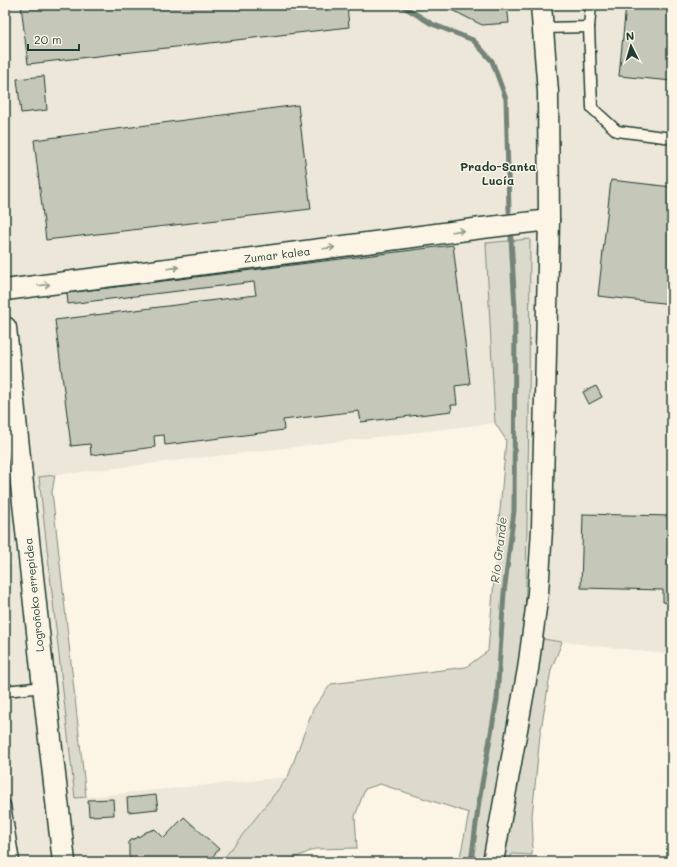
<svg xmlns="http://www.w3.org/2000/svg" width="677" height="867" viewBox="0 0 677 867" font-family="Mali,sans-serif">
  <style>
    .built { fill: #ece7d8 }
    .green { fill: #dcdacc; stroke: #7e8c80 }
    .lines { fill: none; stroke-linecap: round; stroke-linejoin: round }
    .stream { stroke: #758479; stroke-width: 5 }
    .building { fill: #c5c7b9; stroke: #1f3d34 }
    .lane-casing { stroke: #1f3d34; stroke-width: 13 }
    .street-casing { stroke: #1f3d34; stroke-width: 23 }
    .secondary-casing { stroke: #1f3d34; stroke-width: 25 }
    .lane { stroke: #fcf5e5; stroke-width: 10 }
    .street { stroke: #fcf5e5; stroke-width: 20 }
    .secondary { stroke: #fcf5e5; stroke-width: 22 }
    .oneway { stroke: #8e998c }
    .labels { text-anchor: middle; stroke-width: 3; stroke-linejoin: round; paint-order: stroke }
    .street-label { font-size: 11px; fill: #1f3d34; stroke: #fcf5e5 }
    .neighbourhood-label { font-size: 12px; font-weight: bold; fill: #1f3d34; stroke: #fcf5e5 }
    .water-label { font-size: 12px; font-style: italic; fill: #435a51; stroke: #fcf5e5 }
  </style>
  <rect width="100%" height="100%" fill="#fcf5e5"/>
  <filter id="ink" filterUnits="userSpaceOnUse"><feTurbulence type="fractalNoise" baseFrequency=".025" numOctaves="2"/><feDisplacementMap in="SourceGraphic" scale="8" xChannelSelector="R" yChannelSelector="G"/><feConvolveMatrix kernelMatrix="1 2 1 2 8 2 1 2 1" color-interpolation-filters="sRGB"/></filter>
  <g filter="url(#ink)">
    <path class="built" d="M5 5H672V655L525 637 529 416 530 239 487 243 495 423 39 477 75 798 288 777 221 862H5V565L12 564 5 517Z"/>
    <g class="green">
      <path d="M530 239 529 416 525 637 484 862H459L469 813 380 784 365 789 355 816 357 848 315 849 285 862H221L288 777 313 709 331 684 466 667 488 651 506 440 495 423 486 243Z"/>
      <path d="M55 475 52 492 86 797 75 798 39 477Z"/>
      <path d="M543 639 562 642 551 670 540 735 532 816 533 839 532 855 512 854 509 862H502L505 851 523 742Z"/>
    </g>
    <g class="lines">
      <g class="stream">
        <path d="M401 5 432 24 473 40 492 61 506 99 509 211"/>
        <path d="M471 862 479 801 497 699 504 593 514 511 515 309 511 238"/>
      </g>
    </g>
    <g class="building">
      <path d="M21 5H347L349 27 28 64Z"/>
      <path d="M442 5H507L509 23 482 25Z"/>
      <path d="M626 5H672V81L619 76Z"/>
      <path d="M44 76 47 110 21 113 17 79Z"/>
      <path d="M298 105 311 209 46 240 34 140Z"/>
      <path d="M611 180 672 187V304L598 296Z"/>
      <path d="M453 245 470 384 455 386 457 405H451L452 411 361 422 359 411 283 420 284 430 165 445 164 435 154 436 155 447 91 455 90 444 71 446 55 320 256 295 254 282 68 304 67 293Z"/>
      <path d="M596 386 602 397 589 404 583 392Z"/>
      <path d="M583 514 672 516V603L663 602V590L581 588Z"/>
      <path d="M5 654H6L9 666 5 667Z"/>
      <path d="M156 795 158 809 128 812 127 798Z"/>
      <path d="M113 799 114 815 89 816 88 800Z"/>
      <path d="M184 817 219 849 208 862H168L165 859 162 862H134L129 856V841L140 836 146 832 155 829 164 838Z"/>
    </g>
    <g class="lines">
      <g class="lane-casing">
        <g id="lane">
          <path d="M591 5 589 27 592 108 617 131 672 138"/>
          <path d="M543 28 589 27"/>
          <path d="M5 691 44 687"/>
          <path d="M5 805 14 862"/>
        </g>
      </g>
      <g class="street-casing">
        <g id="street">
          <path d="M5 290 482 228 549 220"/>
          <path d="M493 862 528 669 538 593 542 529 549 220 548 92 541 5"/>
        </g>
      </g>
      <g class="secondary-casing">
        <path id="secondary" d="M5 328 44 687 64 862"/>
      </g>
      <use href="#lane" class="lane"/>
      <use href="#street" class="street"/>
      <use href="#secondary" class="secondary"/>
    </g>
    <defs><path id="oneway-shaft" d="M-6 0H5M1.5-3L5.5 0L1.5 3" fill="none" stroke-width="1.6" stroke-linecap="round" stroke-linejoin="round"/></defs>
    <g class="oneway">
      <use href="#oneway-shaft" transform="translate(458 231) rotate(-7)"/>
      <use href="#oneway-shaft" transform="translate(329 248) rotate(-7)"/>
      <use href="#oneway-shaft" transform="translate(173 268) rotate(-7)"/>
      <use href="#oneway-shaft" transform="translate(44 285) rotate(-7)"/>
    </g>
  </g>
  <g class="labels">
    <g class="street-label">
      <text transform="translate(277 255) rotate(-7)" y="4">Zumar kalea</text>
      <text transform="translate(34 595) rotate(-96)" y="4">Logroñoko errepidea</text>
    </g>
    <g class="neighbourhood-label">
      <text x="498" y="171">Prado-Santa<tspan x="498" dy="14">Lucía</tspan></text>
    </g>
    <g class="water-label">
      <text transform="translate(499 550) rotate(-83)" y="4">Río Grande</text>
    </g>
  </g>
  <rect width="677" height="867" fill="none" stroke="#fcf5e5" stroke-width="20"/>
  <rect x="10" y="10" width="657" height="847" fill="none" stroke="#1f3d34" stroke-width="1.5" filter="url(#ink)"/>
  <g transform="translate(631 46) rotate(355)" stroke="#fcf5e5" stroke-width="3" paint-order="stroke">
  <path d="M0-3L7 15L0 10L-7 15Z" fill="#1f3d34"/>
  <text y="-6" font-size="11" font-weight="bold" text-anchor="middle" fill="#1f3d34">N</text>
  </g>
  <path d="M28 44v6h51v-6" fill="none" stroke="#1f3d34" stroke-width="2"/>
  <text x="34" y="44" font-size="12" fill="#1f3d34" stroke="#fcf5e5" stroke-width="3" paint-order="stroke">20 m</text>
</svg>
